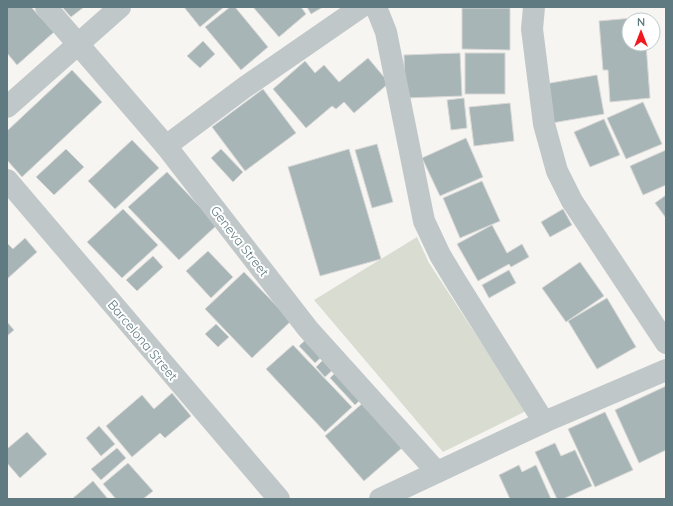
<svg xmlns="http://www.w3.org/2000/svg" width="673" height="506" viewBox="0 0 673 506" font-family="Quicksand,sans-serif">
  <style>
    .park { fill: #d8dcd1 }
    .building { fill: #a7b5b7; stroke: #d8d7d5 }
    .lines { fill: none; stroke-linecap: round; stroke-linejoin: round }
    .minor { stroke: #c0c7c9; stroke-width: 22 }
    .labels { text-anchor: middle; stroke-width: 4; stroke-linejoin: round; paint-order: stroke }
    .street-label { font-size: 13px; fill: #5f7a80; stroke: #fff }
  </style>
  <rect width="100%" height="100%" fill="#f6f5f2"/>
  <path class="park" d="M417 237 429 263 526 411 443 452 314 300Z"/>
  <g class="building">
    <path d="M7 7H31L54 32 17 65 7 53Z"/>
    <path d="M62 7H84L71 17Z"/>
    <path d="M184 7H224L200 27Z"/>
    <path d="M230 7H235L268 47 241 70 205 27Z"/>
    <path d="M253 7H301L306 14 279 37Z"/>
    <path d="M307 7H323L311 14Z"/>
    <path d="M462 8H510V50L462 49Z"/>
    <path d="M644 17V20H629V44H646L650 98 610 102 608 70H603L599 21Z"/>
    <path d="M203 41 215 54 200 68 187 56Z"/>
    <path d="M460 53 462 96 405 98 404 55Z"/>
    <rect x="465" y="53" width="40" height="41"/>
    <path d="M368 58 389 83 354 113 344 102 336 109 332 106 306 128 273 89 305 61 315 73 324 65 339 82Z"/>
    <path d="M72 70 102 102 22 177 7 160V131Z"/>
    <path d="M597 75 604 114 546 124 539 85Z"/>
    <path d="M263 89 296 133 245 171 212 127Z"/>
    <path d="M464 98 467 128 451 130 447 100Z"/>
    <path d="M643 102 662 144 626 159 607 118Z"/>
    <path d="M510 103 514 141 474 146 469 107Z"/>
    <path d="M604 119 620 155 590 167 574 132Z"/>
    <path d="M466 138 483 177 440 196 422 158Z"/>
    <path d="M132 140 159 168 115 209 88 181Z"/>
    <path d="M377 144 393 202 372 208 355 150Z"/>
    <path d="M66 149 84 167 54 195 36 177Z"/>
    <path d="M221 149 243 172 233 182 211 158Z"/>
    <path d="M349 149 381 259 320 276 288 167Z"/>
    <path d="M666 150V185L643 195 630 166Z"/>
    <path d="M167 172 217 225 179 260 128 207Z"/>
    <path d="M482 181 500 221 460 238 443 198Z"/>
    <path d="M666 195V218L655 203Z"/>
    <path d="M123 209 158 245 122 278 87 242Z"/>
    <path d="M563 209 572 225 550 237 541 222Z"/>
    <path d="M492 225 507 253 522 244 529 257 511 267 509 264 478 281 457 244Z"/>
    <path d="M25 238 37 252 7 279V243L13 249Z"/>
    <path d="M208 251 233 277 211 298 186 271Z"/>
    <path d="M153 256 163 267 137 291 126 280Z"/>
    <path d="M580 262 604 296 566 322 542 288Z"/>
    <path d="M509 270 516 283 489 298 482 285Z"/>
    <path d="M244 272 291 321 252 358 205 309Z"/>
    <path d="M607 298 636 347 597 369 568 321Z"/>
    <path d="M7 322 14 330 7 336Z"/>
    <path d="M216 324 229 337 218 347 205 334Z"/>
    <path d="M311 335 327 352 315 363 299 346Z"/>
    <path d="M293 345 352 407 325 432 266 369Z"/>
    <path d="M327 356 337 366 325 377 316 367Z"/>
    <path d="M340 368 365 395 355 405 330 378Z"/>
    <path d="M666 386V450L639 463 615 410Z"/>
    <path d="M172 393 191 416 165 438 160 433 132 457 106 426 142 395 154 409Z"/>
    <path d="M364 402 403 447 364 481 325 436Z"/>
    <path d="M605 412 633 470 595 487 568 429Z"/>
    <path d="M99 426 115 444 101 456 86 438Z"/>
    <path d="M27 432 47 454 20 478 7 463V449Z"/>
    <path d="M555 443 561 456 575 450 592 486 563 499H557L535 452Z"/>
    <path d="M117 448 126 458 101 480 91 469Z"/>
    <path d="M128 463 153 491 143 499H116L103 484Z"/>
    <path d="M519 465 522 472 536 465 551 499H510L499 475Z"/>
    <path d="M93 481 108 499H72Z"/>
  </g>
  <g class="lines">
    <g class="minor">
      <path d="M46 7 166 146 308 329 437 472"/>
      <path d="M376 7 386 32 424 221 440 255 455 280 544 422"/>
      <path d="M534 7 532 29 544 124 557 171 572 201 666 343"/>
      <path d="M7 107 120 7"/>
      <path d="M166 146 245 87 361 7"/>
      <path d="M7 180 279 499"/>
      <path d="M380 499 544 422 666 370"/>
    </g>
  </g>
  <g class="labels">
    <g class="street-label">
      <text transform="translate(240 241) rotate(52)" y="5">Geneva Street</text>
      <text transform="translate(143 340) rotate(50)" y="5">Barcelona Street</text>
    </g>
  </g>
  <rect width="673" height="506" fill="none" stroke="#5f7a80" stroke-width="16"/>
  <g transform="translate(641 32)"><circle r="19" fill="#ffffff" stroke="#bfcacc"/>
  <path d="M0-3L7 15L0 10L-7 15Z" fill="#f1181e"/>
  <text y="-6" font-size="11" font-weight="bold" text-anchor="middle" fill="#5f7a80">N</text>
  </g>
</svg>
